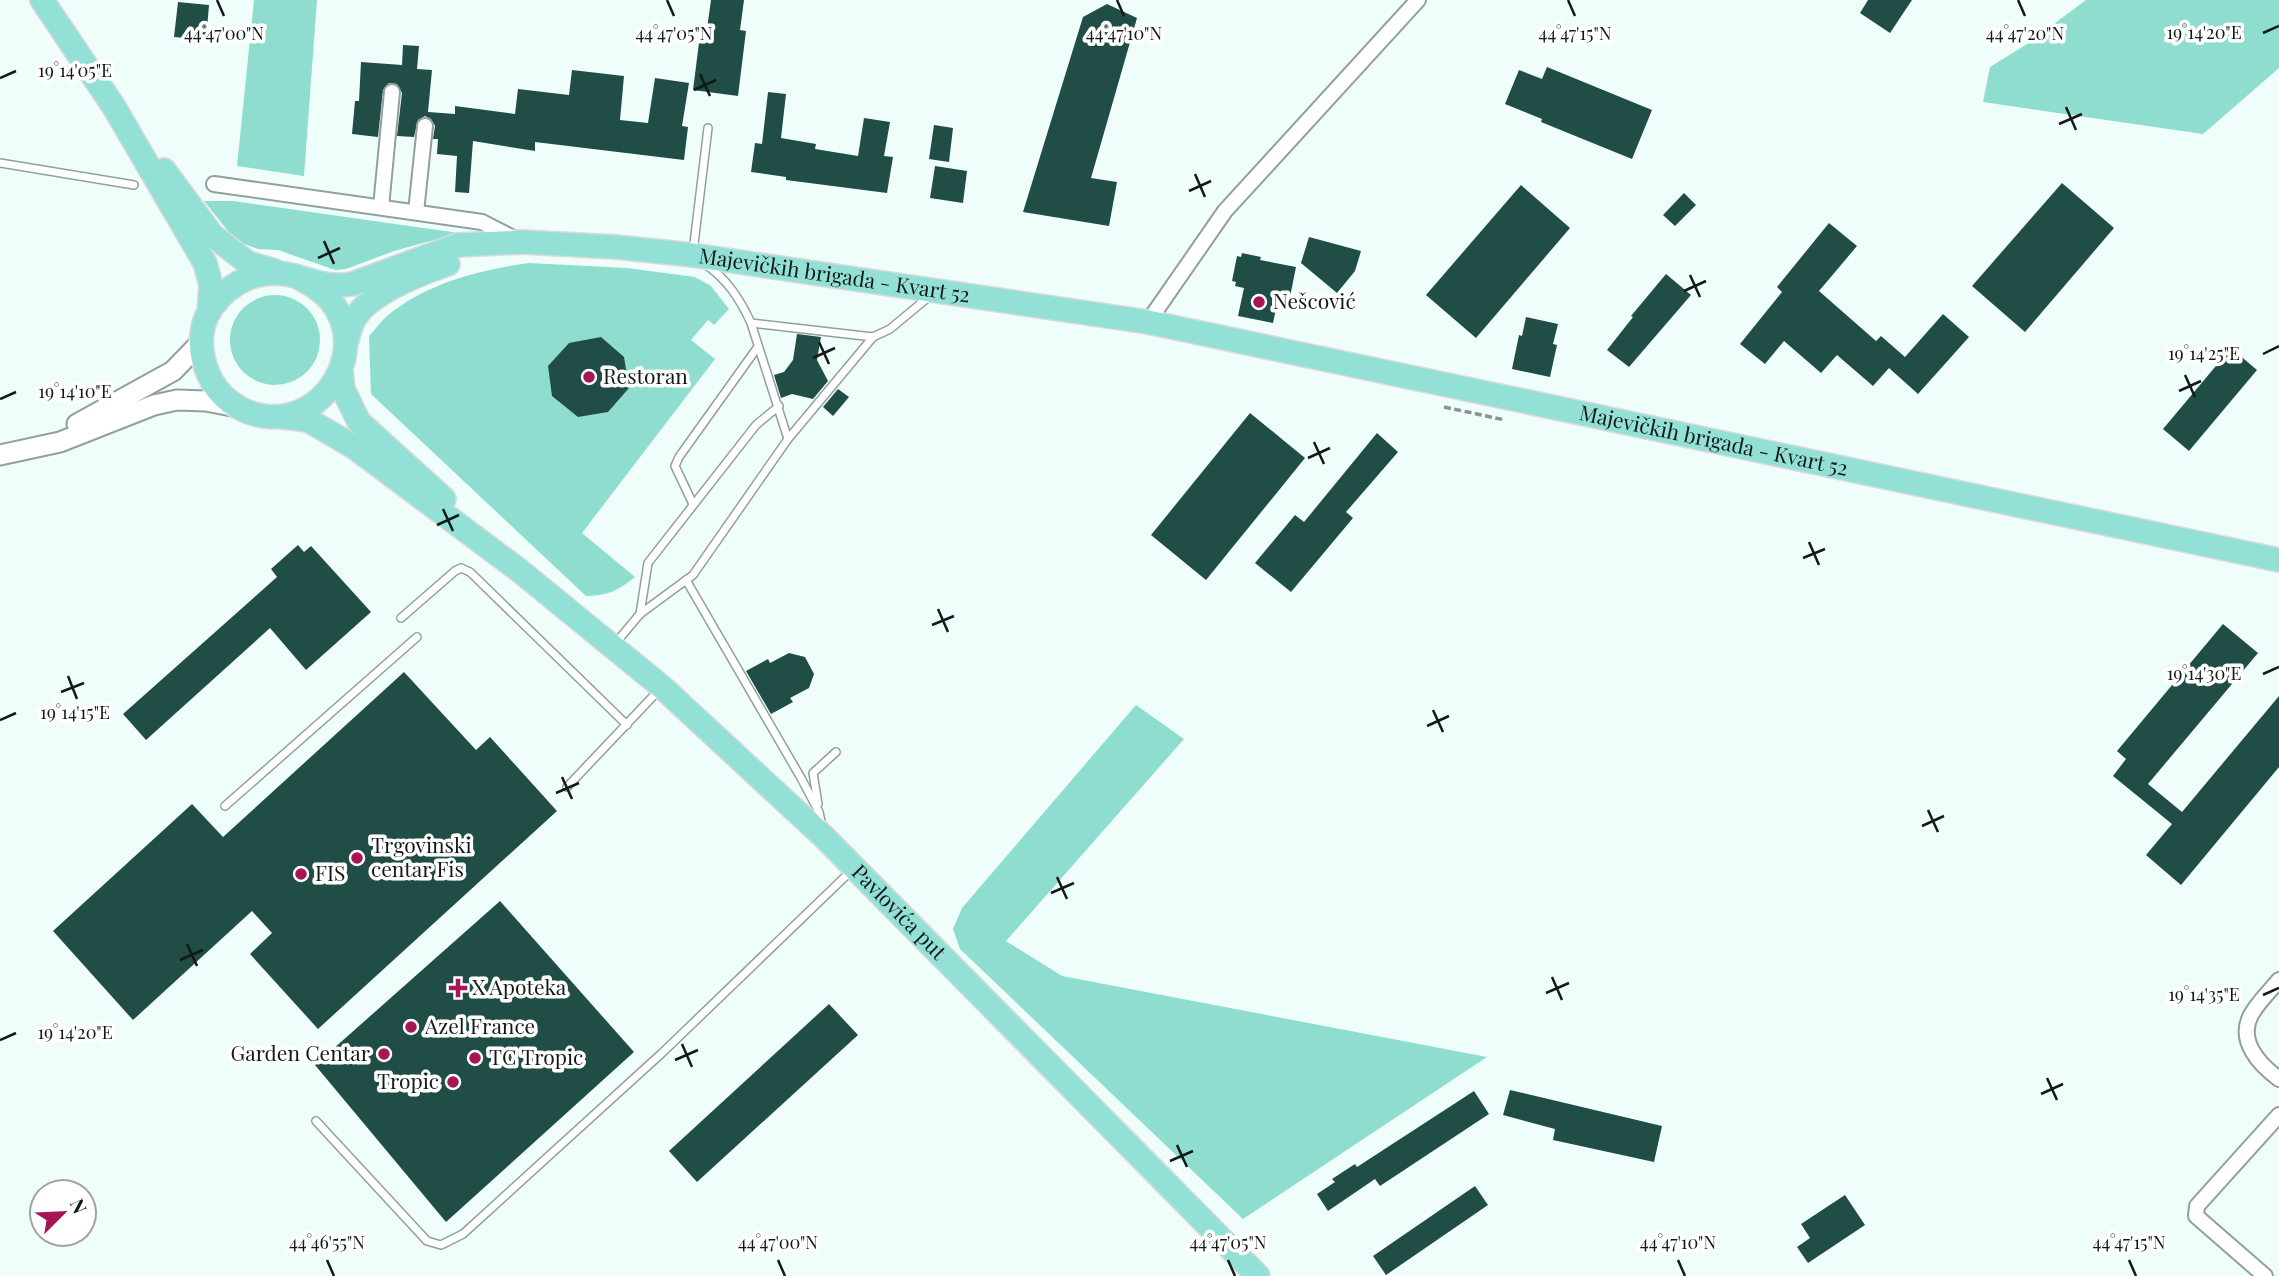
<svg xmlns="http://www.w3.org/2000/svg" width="2279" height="1276" viewBox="0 0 2279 1276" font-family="'Playfair Display',serif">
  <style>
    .green { fill: #8eddcf }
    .building { fill: #204d46 }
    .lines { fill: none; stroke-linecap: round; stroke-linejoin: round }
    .service-casing { stroke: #92a09d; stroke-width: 10 }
    .minor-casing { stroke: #92a09d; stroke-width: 18 }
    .secondary-casing { stroke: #92a09d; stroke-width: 23 }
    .primary-casing { stroke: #d9dada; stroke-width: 26 }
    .path { stroke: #899391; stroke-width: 3.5; stroke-dasharray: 7 3.5; stroke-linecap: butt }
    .service { stroke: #fff; stroke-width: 7 }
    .minor { stroke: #fff; stroke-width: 14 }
    .secondary { stroke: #fff; stroke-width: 19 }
    .primary { stroke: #93e1d6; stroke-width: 23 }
    .ticks { fill: none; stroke: #131917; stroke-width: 2.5 }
    .poi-dot { fill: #a61655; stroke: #fff; stroke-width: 2.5 }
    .labels { text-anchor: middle; stroke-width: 7; stroke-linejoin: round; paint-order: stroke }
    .street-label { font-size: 21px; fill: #131917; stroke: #fff }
    .poi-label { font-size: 21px; fill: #131917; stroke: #fff; text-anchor: start }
    .ticks-label { font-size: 18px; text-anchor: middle; fill: #131917; stroke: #fff; stroke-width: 7; stroke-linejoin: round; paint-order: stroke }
  </style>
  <rect width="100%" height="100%" fill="#f0fefb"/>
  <g class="green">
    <path d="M254 0H317L304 176 237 166Z"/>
    <path d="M2086 0H2279V68L2203 134 1983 102 1990 67 2027 44Z"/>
    <path d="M204 201H233L459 233 394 251 346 269 335 270 278 250 258 249 236 241Z"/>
    <path d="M529 263 627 268 695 277 711 286 729 309 714 325 708 320 691 340 715 359 582 533 635 577C619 590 607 596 586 596L371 394 369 336C375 330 381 321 387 316 427 283 479 270 529 263Z"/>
    <circle cx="275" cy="340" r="45"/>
    <path d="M1136 705 1184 739 1006 941 1062 976 1487 1057 1243 1219 960 949 953 929 962 908Z"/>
  </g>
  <g class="building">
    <path d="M711 0H744L740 30 746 31 738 96 693 90 700 35 706 36Z"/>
    <path d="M1868 0H1912L1890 33 1860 13Z"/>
    <path d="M178 2 209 5 206 40 174 37Z"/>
    <path d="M1107 4 1137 18 1091 178 1117 182 1109 226 1023 212 1083 17Z"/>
    <path d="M403 45 419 46 417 69 432 70 428 112 455 114V106L515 114 518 89 569 95 572 70 624 76 620 120 648 123 655 78 689 83 682 126 688 127 684 160 535 142V151L473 141 469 193 455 192 457 156 437 154 438 139H433L435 126 431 119 425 116 418 120 414 137 397 136 402 93 397 84 389 83 383 90 378 137 352 134 355 101H359L361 62 402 65Z"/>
    <path d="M1547 67 1652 110 1632 159 1541 122 1542 119 1505 104 1519 70 1542 79Z"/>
    <path d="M768 92 786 94 781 138 816 144 815 149 858 156 864 118 890 122 884 156 893 157 887 193 786 180V177L751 172 755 143 762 144Z"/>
    <path d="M934 125 953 128 949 162 929 159Z"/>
    <path d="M935 166 967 171 963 203 930 198Z"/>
    <path d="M2062 183 2114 228 2025 332 1972 286Z"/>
    <path d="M1521 185 1570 228 1476 338 1426 295Z"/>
    <path d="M1684 193 1696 205 1675 226 1663 215Z"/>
    <path d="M1829 223 1857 246 1819 291 1876 341 1881 336 1905 357 1943 314 1969 337 1918 394 1889 368 1873 386 1837 355 1821 373 1784 341 1765 364 1740 344 1782 292 1777 287Z"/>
    <path d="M1309 237 1361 251 1355 271 1337 293 1301 263Z"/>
    <path d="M1242 253 1261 257 1260 260 1296 267 1290 297 1279 295 1273 323 1238 316 1244 288 1235 286 1236 282 1232 281 1237 256 1241 257Z"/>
    <path d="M1666 274 1691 295 1629 367 1607 350 1633 317 1631 316Z"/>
    <path d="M1526 317 1558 324 1553 344 1557 345 1550 377 1512 369 1519 335 1522 336Z"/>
    <path d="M797 334 821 337 817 360 828 381 813 399 792 394 781 398 774 375 784 372 793 360Z"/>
    <path d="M601 337 624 357 629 388 608 412 578 417 552 396 548 366 569 343Z"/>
    <path d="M2231 348 2257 370 2189 451 2163 429Z"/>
    <path d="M838 389 849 397 833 416 823 407Z"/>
    <path d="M1250 413 1305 458 1206 580 1151 535Z"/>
    <path d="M1377 433 1398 452 1346 512 1353 518 1291 592 1255 563 1295 515 1304 522Z"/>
    <path d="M298 545 304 552 311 546 371 612 306 670 270 628 146 740 123 714 277 577 271 569Z"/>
    <path d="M2223 624 2258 653 2148 784 2182 812 2279 696V767L2181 885 2146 855 2172 824 2113 776 2126 759 2117 751Z"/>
    <path d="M789 653 805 657 814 674 809 688 790 698 793 702 771 714 746 671 768 659 770 663Z"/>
    <path d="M404 672 476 750 490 737 557 811 318 1029 250 954 272 933 252 911 133 1020 53 931 192 804 223 837Z"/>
    <path d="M500 901 634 1052 446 1222 315 1065Z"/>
    <path d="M829 1004 858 1035 697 1182 669 1151Z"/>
    <path d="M1510 1090 1662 1126 1654 1162 1553 1140 1555 1129 1503 1115Z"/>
    <path d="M1474 1091 1489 1114 1380 1186 1375 1179 1328 1211 1317 1194 1335 1182 1332 1179 1355 1164 1357 1167Z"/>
    <path d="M1475 1186 1488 1205 1386 1275 1373 1256Z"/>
    <path d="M1845 1195 1865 1225 1808 1263 1797 1247 1810 1238 1801 1224Z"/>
  </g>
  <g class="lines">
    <g class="service-casing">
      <g id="service">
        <path d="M0 163 134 185"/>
        <path d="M693 252 708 128"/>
        <path d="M705 264C727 279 740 299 751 323L873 337 890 329 931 295"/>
        <path d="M751 323 788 439 873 337"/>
        <path d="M693 504 675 466 679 457 757 348"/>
        <path d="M686 580 801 778 819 812 822 827"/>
        <path d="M640 614 648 563 756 425 779 406"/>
        <path d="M401 618 455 571 461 568 470 572 627 725"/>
        <path d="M614 645 640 614 693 575 788 439"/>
        <path d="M567 787 659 690"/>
        <path d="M818 804 813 773 836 752"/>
        <path d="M225 806 417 637"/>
        <path d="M316 1121 427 1241 441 1245 463 1234 662 1053 851 871"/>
      </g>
    </g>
    <g class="minor-casing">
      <g id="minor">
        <path d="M214 184 482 222 517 240"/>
        <path d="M381 207 392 92"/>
        <path d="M416 212 425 126"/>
        <path d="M1148 322 1225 211 1418 0"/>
        <path d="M2279 980C2270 991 2258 1002 2251 1015 2237 1041 2260 1065 2279 1079"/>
        <path d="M2265 1276 2196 1216 2197 1206 2279 1115"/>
      </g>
    </g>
    <g class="secondary-casing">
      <g id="secondary">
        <path d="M77 424 173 371 201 342"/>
        <path d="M0 455 60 442 154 405 177 400 206 401 237 407"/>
      </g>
    </g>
    <g class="primary-casing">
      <g id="primary">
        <path d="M42 0 114 107 205 263 211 285 209 312"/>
        <path d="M164 170 212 235 248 263 275 271"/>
        <path id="s1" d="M296 276C309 283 320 289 330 300 371 349 325 425 264 416 240 413 217 396 208 373 199 352 198 327 212 307 232 280 262 267 295 276 318 282 327 288 352 284L458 245 522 242 616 247 692 255 1148 322 2279 560"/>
        <path d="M346 344C348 336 350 326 355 318 370 293 421 273 448 264"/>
        <path d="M341 369 343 389 359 422 444 499"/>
        <path id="s2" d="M283 417 308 420 354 447 520 571 662 687 824 837 1258 1276"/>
      </g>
    </g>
    <path class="path" d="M1444 407 1505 420"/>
    <use href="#service" class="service"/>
    <use href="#minor" class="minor"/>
    <use href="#secondary" class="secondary"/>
    <use href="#primary" class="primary"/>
  </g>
  <path class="ticks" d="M217 0 224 16M667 0 674 16M1117 0 1124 16M1568 0 1575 16M2018 0 2025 16M2263 33 2279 26M700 74 710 96M0 78 16 71M694 90 716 80M2066 107 2076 130M2059 124 2082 114M1195 174 1205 197M1189 191 1211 181M324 241 334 264M318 258 340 248M1690 275 1700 297M1684 291 1706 281M819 342 829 364M2263 354 2279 346M813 358 835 348M2185 375 2195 397M2179 391 2201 381M0 399 16 392M1314 442 1324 464M1308 458 1330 448M443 509 453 531M437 525 459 515M1809 542 1819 565M1803 558 1825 549M938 609 948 632M932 625 954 616M2263 674 2279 667M68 676 77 699M61 692 84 683M1433 710 1443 732M0 720 16 713M1427 726 1449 716M562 777 572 799M556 793 579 783M1928 810 1938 832M1922 826 1944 816M1057 877 1067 899M1051 893 1074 883M187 944 197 966M180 960 203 950M1552 977 1562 1000M1546 993 1569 983M2263 995 2279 988M0 1040 16 1033M682 1044 692 1067M675 1060 698 1050M2047 1078 2057 1100M2041 1094 2063 1084M1177 1145 1187 1167M1170 1161 1193 1151M327 1260 334 1276M778 1260 785 1276M1228 1260 1235 1276M1678 1260 1685 1276M2129 1260 2136 1276"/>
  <g class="poi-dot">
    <circle cx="1259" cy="302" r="7"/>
    <circle cx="589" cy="377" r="7"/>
    <circle cx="357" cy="858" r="7"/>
    <circle cx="301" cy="874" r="7"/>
    <path d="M454.5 977.5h7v7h7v7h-7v7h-7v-7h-7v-7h7z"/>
    <circle cx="411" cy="1027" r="7"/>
    <circle cx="384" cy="1054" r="7"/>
    <circle cx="475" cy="1058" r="7"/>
    <circle cx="453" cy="1082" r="7"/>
  </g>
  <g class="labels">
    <g class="street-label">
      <text dy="7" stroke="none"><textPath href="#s1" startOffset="999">Majevičkih brigada - Kvart 52</textPath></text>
      <text dy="7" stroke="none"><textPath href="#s1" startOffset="1894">Majevičkih brigada - Kvart 52</textPath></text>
      <text dy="7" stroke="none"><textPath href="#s2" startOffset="796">Pavlovića put</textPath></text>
    </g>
    <g class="poi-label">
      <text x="1273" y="309">Nešcović</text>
      <text x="603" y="384">Restoran</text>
      <text x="371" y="853">Trgovinski<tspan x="371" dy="24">centar Fis</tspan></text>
      <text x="315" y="881">FIS</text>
      <text x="472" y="995">X Apoteka</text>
      <text x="425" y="1034">Azel France</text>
      <text x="370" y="1061" text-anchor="end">Garden Centar</text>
      <text x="489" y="1065">TC Tropic</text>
      <text x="439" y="1089" text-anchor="end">Tropic</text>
    </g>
  </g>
  <g class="ticks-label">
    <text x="2204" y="39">19°14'20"E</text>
    <text x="674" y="40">44°47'05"N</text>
    <text x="1124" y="40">44°47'10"N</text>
    <text x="1575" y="40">44°47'15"N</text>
    <text x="224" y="40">44°47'00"N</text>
    <text x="2025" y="40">44°47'20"N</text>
    <text x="75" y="77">19°14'05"E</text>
    <text x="2204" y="360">19°14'25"E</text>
    <text x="75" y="398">19°14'10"E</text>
    <text x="2204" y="680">19°14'30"E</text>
    <text x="75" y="719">19°14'15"E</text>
    <text x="2204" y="1001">19°14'35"E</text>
    <text x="75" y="1039">19°14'20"E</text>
    <text x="327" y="1249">44°46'55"N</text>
    <text x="778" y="1249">44°47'00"N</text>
    <text x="1228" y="1249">44°47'05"N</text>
    <text x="1678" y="1249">44°47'10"N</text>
    <text x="2129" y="1249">44°47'15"N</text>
  </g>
  <g transform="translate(63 1213) rotate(66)"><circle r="33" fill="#ffffff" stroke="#a1a3a2" stroke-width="2"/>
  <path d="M0-5L12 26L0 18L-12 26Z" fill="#a61655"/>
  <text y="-10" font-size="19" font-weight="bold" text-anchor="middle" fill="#131917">N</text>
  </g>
</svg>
